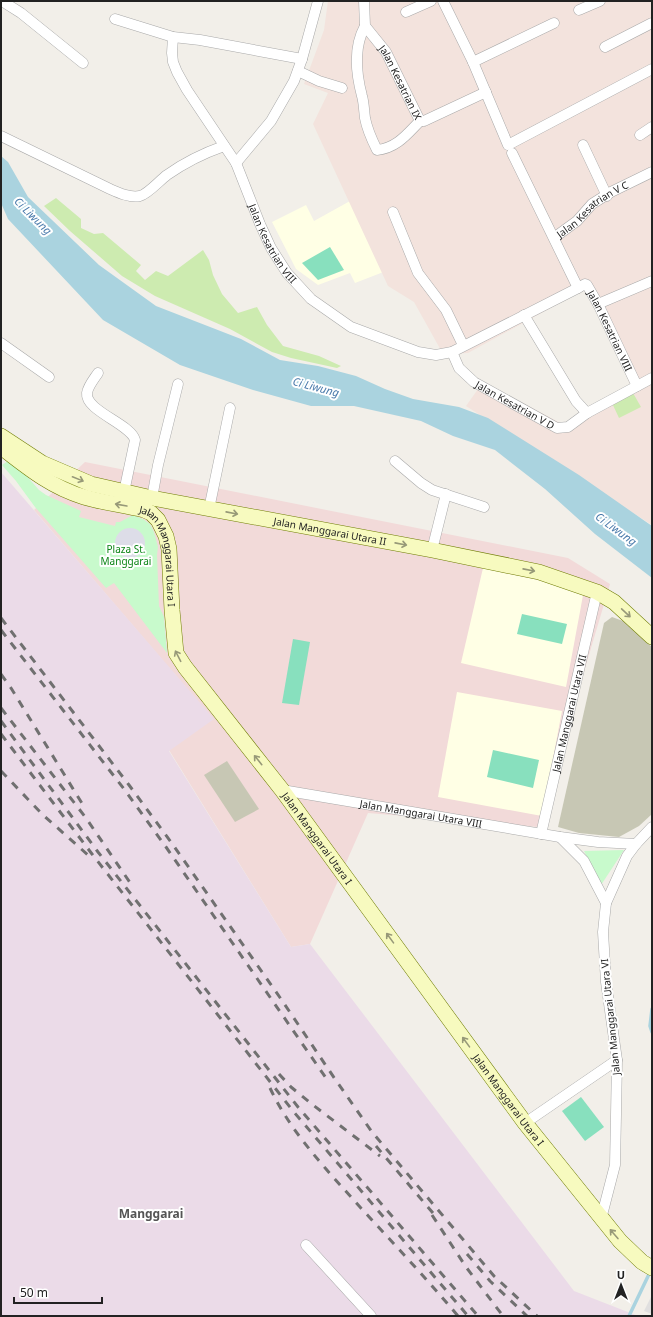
<svg xmlns="http://www.w3.org/2000/svg" width="653" height="1317" viewBox="0 0 653 1317" font-family="'Noto Sans',sans-serif">
  <style>
    .residential { fill: #e0dfdf }
    .commercial { fill: #f2dad9 }
    .industrial { fill: #ebdbe8 }
    .education { fill: #ffffe5 }
    .military { fill: #f3e3dd }
    .construction { fill: #c7c7b4 }
    .grass { fill: #cdebb0 }
    .park { fill: #c8facc }
    .pitch { fill: #88e0be }
    .plaza { fill: #dddde8 }
    .water { fill: #aad3df }
    .lines { fill: none; stroke-linecap: round; stroke-linejoin: round }
    .stream { stroke: #aad3df; stroke-width: 3.5 }
    .street-casing { stroke: #a9a9a9; stroke-width: 11 }
    .secondary-casing { stroke: #707d05; stroke-width: 16 }
    .street { stroke: #fff; stroke-width: 10 }
    .secondary { stroke: #f7fabf; stroke-width: 15 }
    .rail { stroke: #707070; stroke-width: 3; stroke-dasharray: 8 8; stroke-linecap: butt }
    .oneway { stroke: #979978 }
    .labels { text-anchor: middle; stroke-width: 4; stroke-linejoin: round; paint-order: stroke }
    .street-label { font-size: 10px; fill: #222; stroke: #fff }
    .park-label { font-size: 10px; fill: #0c8416; stroke: #fff }
    .water-label { font-size: 11px; font-style: italic; fill: #4a7aab; stroke: #fff }
    .quarter-label { font-size: 12px; font-weight: bold; fill: #555; stroke: #fff }
  </style>
  <rect width="100%" height="100%" fill="#f2efe9"/>
  <path class="residential" d="M652 1295V1314L644 1311Z"/>
  <path class="commercial" d="M85 462 568 558 610 584 538 827 368 813 310 944 291 947 169 750 213 719 34 510Z"/>
  <path class="industrial" d="M1 472 214 719 169 751 291 947 310 944 574 1291 638 1316H1Z"/>
  <g class="education">
    <path d="M350 201 386 271 355 283 350 273 318 285 296 269 272 222 306 205 314 221Z"/>
    <path d="M483 568 584 590 566 687 461 663Z"/>
    <path d="M457 692 562 711 542 816 438 797Z"/>
  </g>
  <path class="military" d="M328 1H652V525L466 406 483 382 568 427 634 393 587 288 468 353 443 354 414 302 388 286 313 124 328 93 304 84 324 30Z"/>
  <g class="construction">
    <path d="M612 617 623 621 652 647V814L639 826 619 837 579 833 558 827 604 623Z"/>
    <path d="M227 761 259 809 235 822 204 775Z"/>
  </g>
  <g class="grass">
    <path d="M56 198 81 219V228L94 234 103 233 141 265 136 271 145 280 156 271 168 276 203 250 209 260 213 275 222 294 238 313 257 307 267 325 283 346 319 356 341 366 337 368 291 358 272 352 230 329 155 296 122 276 70 231 44 206Z"/>
    <path d="M633 393 641 407 619 418 612 403Z"/>
  </g>
  <g class="park">
    <path d="M8 461 24 473 39 490 46 495 81 511 79 517 115 526 116 522H120L131 516H135L143 519 150 524 154 532 158 547 157 555 159 606 164 617 167 653 114 583 106 588 35 507 16 481 2 465Z"/>
    <path d="M624 850 601 885 584 851Z"/>
  </g>
  <g class="pitch">
    <path d="M330 247 344 270 318 280 302 263Z"/>
    <path d="M522 614 567 624 562 644 517 634Z"/>
    <path d="M293 639 310 642 299 705 282 703Z"/>
    <path d="M493 750 539 760 533 788 487 777Z"/>
    <path d="M581 1097 604 1127 585 1141 562 1111Z"/>
  </g>
  <circle class="plaza" cx="130" cy="543" r="15"/>
  <path class="water" d="M1 156 8 162 28 197 99 265 156 306 241 339 280 360 318 366 356 376 385 389 413 399 459 407 488 418 579 475 652 526V578L595 534 545 489 495 450 453 436 421 421 354 406H311L253 390 180 365 103 320 8 219 1 203Z"/>
  <g class="lines">
    <g class="stream">
      <path d="M652 1009 650 1026 652 1032"/>
      <path d="M629 1316 651 1270"/>
    </g>
    <g class="street-casing">
      <g id="street">
        <path d="M2 1 21 13 83 63"/>
        <path id="s1" d="M364 1 365 26 386 52 420 121"/>
        <path d="M443 1 473 62 508 145 652 69"/>
        <path d="M579 10 600 1"/>
        <path d="M406 12 431 1"/>
        <path d="M115 19 173 37 200 40 302 59"/>
        <path d="M365 26C353 48 356 73 362 96 364 103 364 111 365 118 367 129 372 140 377 150 397 148 407 134 420 121"/>
        <path id="s2" d="M173 37 172 53 173 62 177 72 187 90 236 163 260 224 271 248 287 273 311 299 351 327 418 352 436 355 452 352 578 288 585 284 587 285 598 304 637 386"/>
        <path d="M605 47 652 23"/>
        <path d="M473 62 554 23"/>
        <path d="M298 71 319 81 342 88"/>
        <path d="M420 121H424L486 92"/>
        <path d="M640 135 652 127"/>
        <path d="M1 136 110 189C119 193 130 198 140 196 148 194 159 181 167 175 184 163 204 153 224 146"/>
        <path d="M583 145 607 196"/>
        <path d="M512 153 578 288"/>
        <path d="M236 163 271 121 294 81 302 59 318 1"/>
        <path d="M393 212 418 273 446 310 463 345"/>
        <path id="s3" d="M555 237 577 221 592 204 611 192 652 172"/>
        <path d="M598 304 652 281"/>
        <path d="M524 315 576 401 587 413"/>
        <path d="M1 343 49 377"/>
        <path id="s4" d="M452 352 459 368 474 382 557 428 568 427 587 413 652 378"/>
        <path d="M98 373C94 379 88 386 87 393 85 411 131 424 135 440L124 492"/>
        <path d="M395 461 421 483 432 490 484 507"/>
        <path d="M152 498 158 465 178 384"/>
        <path d="M209 509 230 408"/>
        <path d="M432 550 446 494"/>
        <path id="s5" d="M282 790 560 837 598 842 636 844"/>
        <path id="s6" d="M541 834 597 592"/>
        <path d="M560 837 584 861 606 903"/>
        <path d="M525 1123 617 1060"/>
        <path d="M601 1219 615 1165 616 1115 617 1060 606 982 603 932 606 903 627 856 636 844 652 827"/>
        <path d="M306 1245 371 1316"/>
      </g>
    </g>
    <g class="secondary-casing">
      <g id="secondary">
        <path id="s7" d="M1 436 42 463 91 484 152 498 432 550 539 572 597 592 614 602 652 637"/>
        <path id="s8" d="M1 447C28 468 51 487 84 497 104 503 124 505 144 510L151 513 158 520 166 536 169 549 172 610 176 653 185 667 282 790 525 1123 620 1241 642 1262 652 1268"/>
      </g>
    </g>
    <use href="#street" class="street"/>
    <use href="#secondary" class="secondary"/>
    <g class="rail">
      <path d="M1 618 129 785 171 842 281 999 335 1079 372 1132 494 1276 537 1316"/>
      <path d="M1 630 124 789 166 847 326 1078"/>
      <path d="M1 674 11 688 83 805"/>
      <path d="M1 708 86 818 133 887"/>
      <path d="M1 721 98 852 298 1107 478 1316"/>
      <path d="M1 734 92 854 293 1111 468 1316"/>
      <path d="M1 771 43 815 88 855"/>
      <path d="M279 1074 291 1087 313 1105 380 1156"/>
      <path d="M270 1088C291 1133 327 1170 360 1207 393 1243 426 1278 458 1316"/>
      <path d="M376 1146 438 1219"/>
      <path d="M432 1215 466 1267 503 1316"/>
      <path d="M467 1254 490 1281 527 1316"/>
    </g>
  </g>
  <defs><path id="oneway-shaft" d="M-6 0H5M1.5-3L5.5 0L1.5 3" fill="none" stroke-width="1.6" stroke-linecap="round" stroke-linejoin="round"/></defs>
  <g class="oneway">
    <use href="#oneway-shaft" transform="translate(78 479) rotate(22)"/>
    <use href="#oneway-shaft" transform="translate(121 505) rotate(-170)"/>
    <use href="#oneway-shaft" transform="translate(232 513) rotate(11)"/>
    <use href="#oneway-shaft" transform="translate(401 544) rotate(11)"/>
    <use href="#oneway-shaft" transform="translate(529 570) rotate(11)"/>
    <use href="#oneway-shaft" transform="translate(626 613) rotate(43)"/>
    <use href="#oneway-shaft" transform="translate(178 656) rotate(-117)"/>
    <use href="#oneway-shaft" transform="translate(258 760) rotate(-129)"/>
    <use href="#oneway-shaft" transform="translate(390 938) rotate(-126)"/>
    <use href="#oneway-shaft" transform="translate(466 1042) rotate(-126)"/>
    <use href="#oneway-shaft" transform="translate(614 1234) rotate(-131)"/>
  </g>
  <g class="labels">
    <g class="street-label">
      <text dy="4" stroke="none"><textPath href="#s1" startOffset="92">Jalan Kesatrian IX</textPath></text>
      <text dy="4" stroke="none"><textPath href="#s3" startOffset="47">Jalan Kesatrian V C</textPath></text>
      <text dy="4" stroke="none"><textPath href="#s2" startOffset="233">Jalan Kesatrian VIII</textPath></text>
      <text dy="4" stroke="none"><textPath href="#s2" startOffset="659">Jalan Kesatrian VIII</textPath></text>
      <text dy="4" stroke="none"><textPath href="#s4" startOffset="85">Jalan Kesatrian V D</textPath></text>
      <text dy="4" stroke="none"><textPath href="#s7" startOffset="346">Jalan Manggarai Utara II</textPath></text>
      <text dy="4" stroke="none"><textPath href="#s8" startOffset="210">Jalan Manggarai Utara I</textPath></text>
      <text dy="4" stroke="none"><textPath href="#s6" startOffset="124">Jalan Manggarai Utara VII</textPath></text>
      <text dy="4" stroke="none"><textPath href="#s5" startOffset="141">Jalan Manggarai Utara VIII</textPath></text>
      <text dy="4" stroke="none"><textPath href="#s8" startOffset="545">Jalan Manggarai Utara I</textPath></text>
      <text transform="translate(610 1017) rotate(-96)" y="4">Jalan Manggarai Utara VI</text>
      <text dy="4" stroke="none"><textPath href="#s8" startOffset="869">Jalan Manggarai Utara I</textPath></text>
    </g>
    <g class="park-label">
      <text x="126" y="553">Plaza St.<tspan x="126" dy="12">Manggarai</tspan></text>
    </g>
    <g class="water-label">
      <text transform="translate(33 216) rotate(45)" y="4">Ci Liwung</text>
      <text transform="translate(316 387) rotate(15)" y="4">Ci Liwung</text>
      <text transform="translate(616 529) rotate(36)" y="4">Ci Liwung</text>
    </g>
    <g class="quarter-label">
      <text x="151" y="1218">Manggarai</text>
    </g>
  </g>
  <rect width="653" height="1317" fill="none" stroke="#222222" stroke-width="4"/>
  <g transform="translate(621 1285)" stroke="#ffffff" stroke-width="3" paint-order="stroke">
  <path d="M0-3L7 15L0 10L-7 15Z" fill="#222222"/>
  <text y="-6" font-size="11" font-weight="bold" text-anchor="middle" fill="#222222">U</text>
  </g>
  <path d="M14 1297v6h88v-6" fill="none" stroke="#222222" stroke-width="2"/>
  <text x="20" y="1297" font-size="12" fill="#222222" stroke="#ffffff" stroke-width="3" paint-order="stroke">50 m</text>
</svg>
